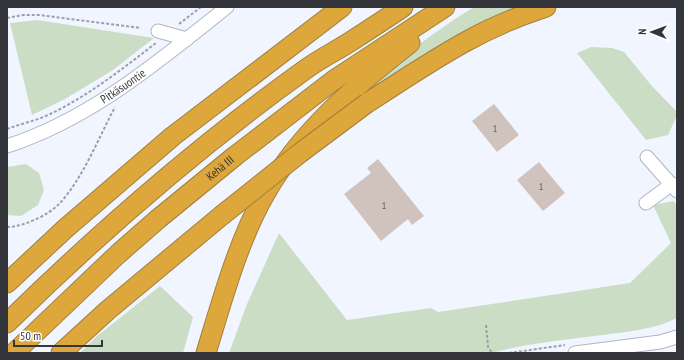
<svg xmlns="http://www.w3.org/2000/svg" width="684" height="360" viewBox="0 0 684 360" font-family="'PT Sans Narrow',sans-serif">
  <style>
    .green { fill: #ccddc5 }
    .building { fill: #d0c3bd }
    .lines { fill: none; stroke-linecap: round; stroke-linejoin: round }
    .minor-casing { stroke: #b0b5c0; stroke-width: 15 }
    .highway-casing { stroke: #a27f3c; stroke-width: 21 }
    .path { stroke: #9c9fa7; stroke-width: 2; stroke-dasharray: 3 2; stroke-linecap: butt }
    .minor { stroke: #fff; stroke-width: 13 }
    .highway { stroke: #dda73c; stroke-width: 19 }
    .highway-bridge-casing { stroke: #a27f3c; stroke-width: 21; stroke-linecap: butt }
    .highway-bridge { stroke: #dda73c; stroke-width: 19 }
    .labels { text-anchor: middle; stroke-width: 3; stroke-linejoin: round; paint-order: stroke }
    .number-label { font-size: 10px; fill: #5b595c }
    .street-label { font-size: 12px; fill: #34363b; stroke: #fff }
  </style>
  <rect width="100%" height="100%" fill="#f1f5ff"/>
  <g class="green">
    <path d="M474 7H520L339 110C382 73 425 37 474 7Z"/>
    <path d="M37 20 154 38 113 70 65 99 32 115 10 23Z"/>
    <path d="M591 47 612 48 624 52 651 85 677 112V115L668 135 646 140 577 53Z"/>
    <path d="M26 164 39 173 44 190 38 205 21 216 7 215V167Z"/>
    <path d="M674 201 677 206V318C656 329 626 332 602 335 565 340 528 343 492 353H229L247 304 279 233 347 320 431 308 438 312 630 283 671 243 653 205Z"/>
    <path d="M160 286 193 317 183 353H80L96 337Z"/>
  </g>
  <g class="building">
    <path d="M494 104 519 135 497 152 472 121Z"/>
    <path d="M378 159 424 216 412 225 408 219 381 241 344 194 371 173 367 168Z"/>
    <path d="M539 162 565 193 543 211 517 180Z"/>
  </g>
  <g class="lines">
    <g class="minor-casing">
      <g id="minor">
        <path d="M158 31 187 39"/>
        <path id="s1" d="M7 146C91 119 159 61 227 7"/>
        <path d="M647 157 677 191"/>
        <path d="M646 203 672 184"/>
        <path d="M575 353 660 342 677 337"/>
      </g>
    </g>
    <g class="highway-casing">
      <g id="highway">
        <path d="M367 103C400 82 432 60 467 41 492 27 519 16 546 7"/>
        <path d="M7 283 66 228 173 136 342 7"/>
        <path d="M7 323C101 231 200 145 306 69 321 58 338 50 353 40 370 29 387 18 403 7"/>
        <path id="s2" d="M14 353 118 254 158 219 235 156 334 80 445 7"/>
        <path d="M61 353 108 310 221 216"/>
        <path d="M206 353C222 301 238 241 265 194 301 131 354 87 410 43"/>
      </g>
    </g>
    <g class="path">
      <path d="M7 18 23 15H39L141 28"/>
      <path d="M179 24 201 7"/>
      <path d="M7 129C20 124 35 121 48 115 87 97 122 69 156 43"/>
      <path d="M7 227C23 227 49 215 60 203 83 178 99 137 115 107"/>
      <path d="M486 325 488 347 492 353"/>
      <path d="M509 353 565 345"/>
    </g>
    <use href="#minor" class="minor"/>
    <use href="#highway" class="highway"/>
    <g class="highway-bridge-casing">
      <path id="highway-bridge" d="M221 216 300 153 367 103"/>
    </g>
    <use href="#highway-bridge" class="highway-bridge"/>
  </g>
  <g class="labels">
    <g class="number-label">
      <text x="495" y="132">1</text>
      <text x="541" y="190">1</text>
      <text x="384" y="209">1</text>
    </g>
    <g class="street-label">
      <text dy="4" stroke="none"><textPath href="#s1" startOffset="131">Pitkäsuontie</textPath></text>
      <text dy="4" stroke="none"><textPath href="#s2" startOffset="277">Kehä III</textPath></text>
    </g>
  </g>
  <rect width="684" height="360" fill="none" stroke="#34363b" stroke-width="16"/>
  <g transform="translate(652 32) rotate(271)" stroke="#ffffff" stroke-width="3" paint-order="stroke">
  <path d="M0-3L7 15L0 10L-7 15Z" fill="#34363b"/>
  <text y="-6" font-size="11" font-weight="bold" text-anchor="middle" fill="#34363b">N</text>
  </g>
  <path d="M14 340v6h88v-6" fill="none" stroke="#34363b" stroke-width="2"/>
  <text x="20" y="340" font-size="12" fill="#34363b" stroke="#ffffff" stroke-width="3" paint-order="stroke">50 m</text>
</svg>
